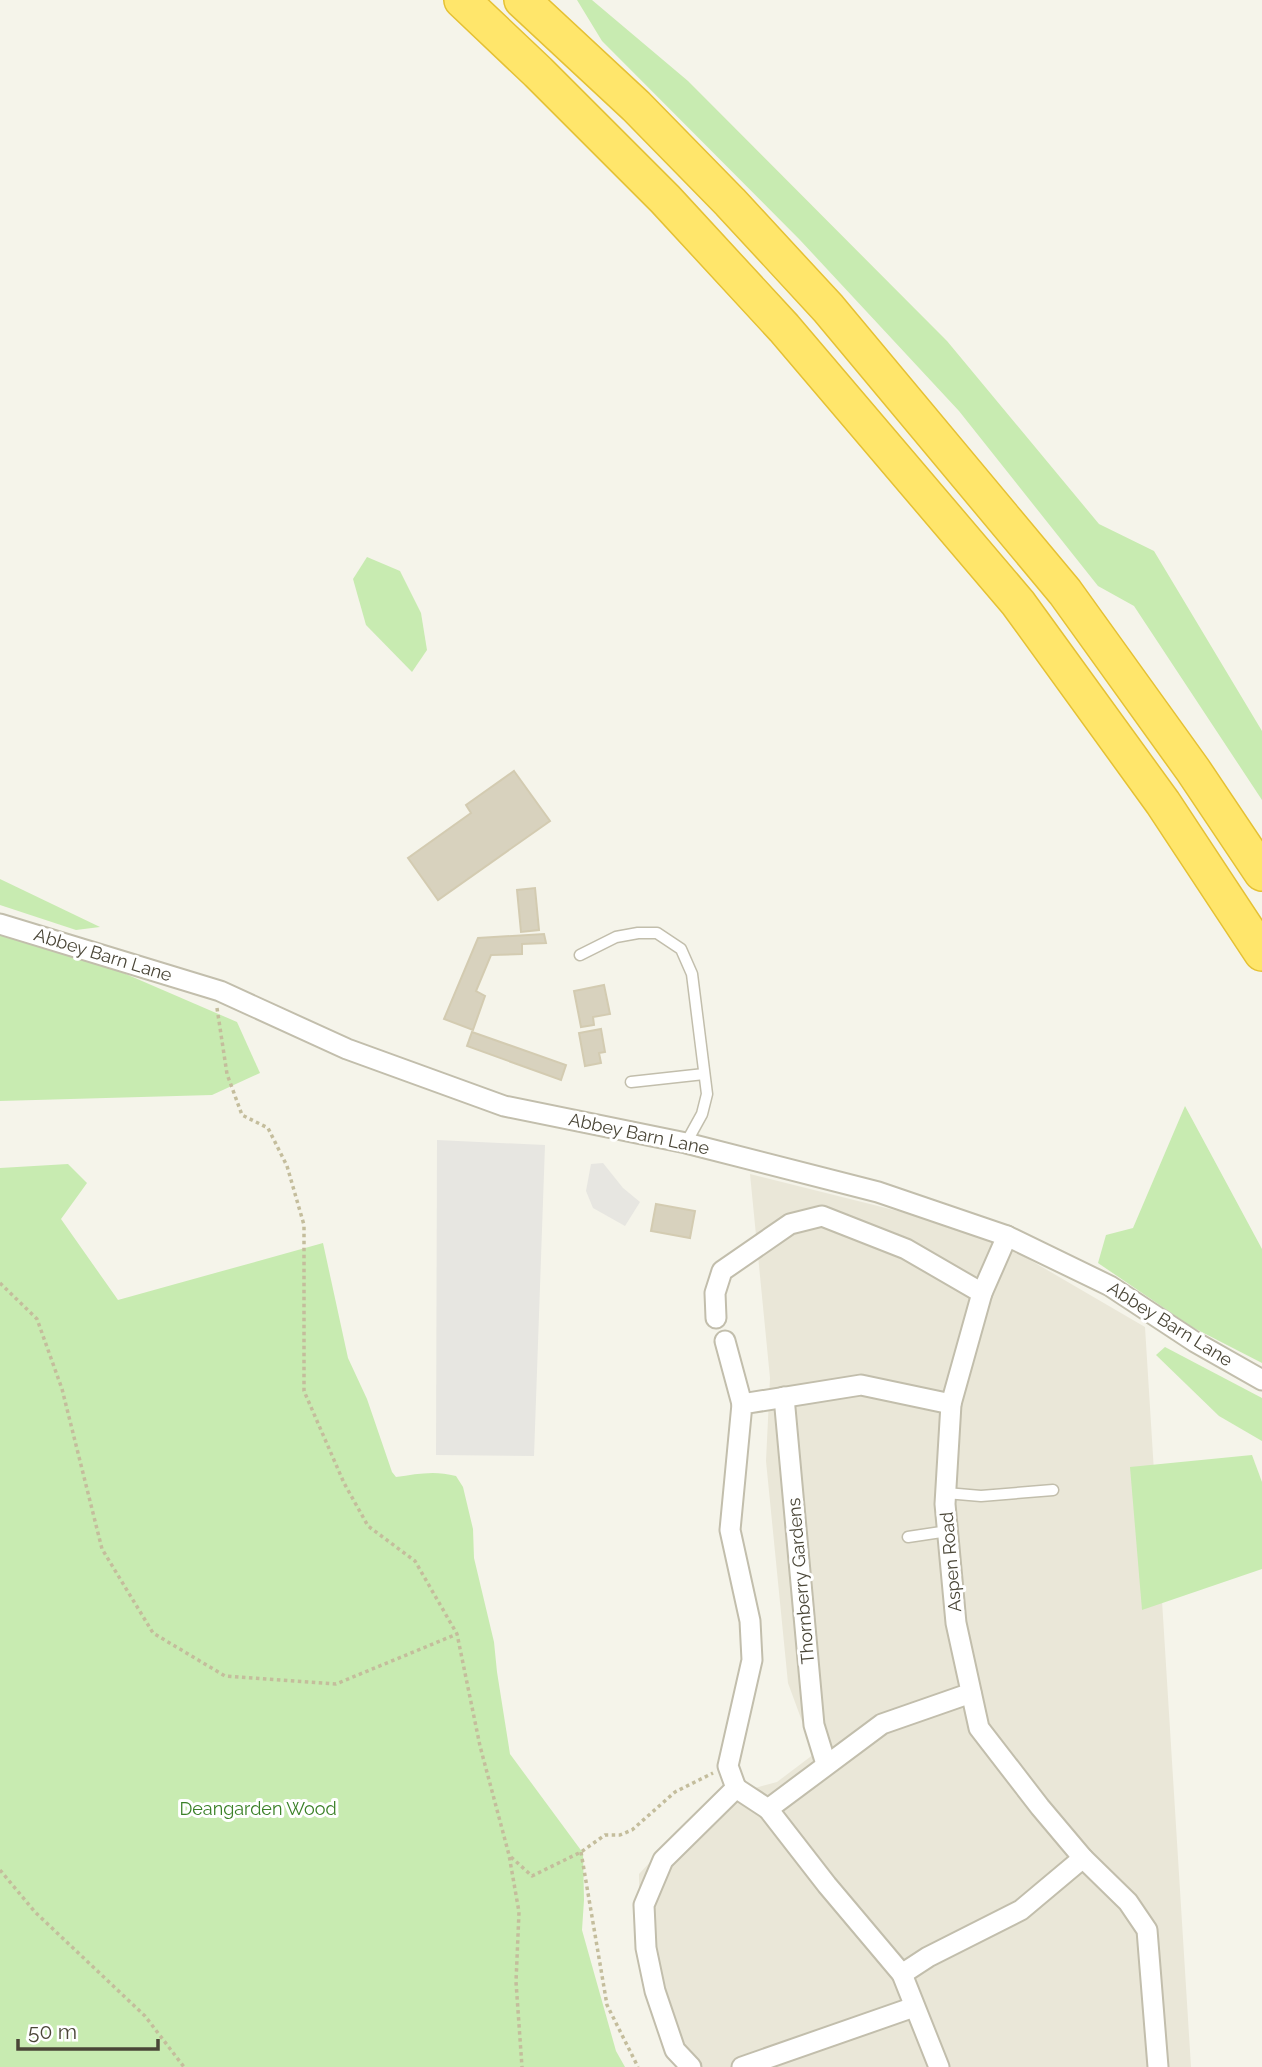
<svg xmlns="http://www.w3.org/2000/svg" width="1262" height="2067" viewBox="0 0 1262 2067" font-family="Raleway,sans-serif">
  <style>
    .residential { fill: #eae7d8 }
    .green { fill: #c8ebb1 }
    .parking { fill: #e7e6e1 }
    .building { fill: #d8d2be; stroke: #d3cbb1; stroke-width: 2 }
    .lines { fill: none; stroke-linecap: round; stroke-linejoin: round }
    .service-casing { stroke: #c2beac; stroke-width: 13 }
    .minor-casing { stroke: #c2beac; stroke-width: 23 }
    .motorway-casing { stroke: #e5c134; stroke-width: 38 }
    .path { stroke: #c4bd9c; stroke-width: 3.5; stroke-dasharray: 3.5 3.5; stroke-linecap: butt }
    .service { stroke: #fff; stroke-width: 10 }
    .minor { stroke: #fff; stroke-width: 19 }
    .motorway { stroke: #ffe66b; stroke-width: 35 }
    .labels { text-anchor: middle; stroke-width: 6; stroke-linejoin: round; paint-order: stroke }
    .street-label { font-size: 18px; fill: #4a4637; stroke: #fff }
    .park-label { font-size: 18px; fill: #3a8027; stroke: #fff }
  </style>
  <rect width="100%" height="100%" fill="#f5f4ea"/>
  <path class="residential" d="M750 1174 982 1232 1145 1327 1191 2067H685L640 1975 639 1874 707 1801 777 1782 814 1754 788 1683 766 1461 770 1378Z"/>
  <g class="green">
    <path d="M577 0H592L688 81 947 341 1099 524 1154 551 1262 731V800L1134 606 1098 586 959 411 800 240 602 41Z"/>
    <path d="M367 557 400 571 421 613 427 650 412 672 366 625 353 579Z"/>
    <path d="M0 879 100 927 76 930 0 905Z"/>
    <path d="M0 925 47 940 237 1022 260 1073 212 1095 0 1101Z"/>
    <path d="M1185 1106 1262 1249V1363L1192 1327 1098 1263 1106 1235 1133 1228Z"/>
    <path d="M68 1164 87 1183 61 1219 118 1300 323 1243 348 1358 367 1399 392 1472 396 1477C417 1474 434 1470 456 1476L463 1487 473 1529 474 1558 494 1642 497 1672 510 1754 583 1853 584 1900 582 1930 616 2051 625 2067H0V1168Z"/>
    <path d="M1165 1347 1262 1398V1441L1219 1416 1156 1355Z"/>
    <path d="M1252 1455 1262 1482V1569L1142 1610 1130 1467Z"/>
  </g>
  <g class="parking">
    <path d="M437 1140 545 1145 534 1456 436 1455Z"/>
    <path d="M603 1163 623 1188 640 1202 625 1226 593 1208 586 1191 591 1164Z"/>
  </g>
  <g class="building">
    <path d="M514 771 550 821 438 900 408 858 471 813 466 805Z"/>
    <path d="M535 888 539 930 521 932 517 890Z"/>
    <path d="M544 934 546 943 522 944V954L491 955 476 991 485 996 473 1030 444 1019 478 938Z"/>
    <path d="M604 985 610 1014 593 1017 594 1025 581 1027 574 991Z"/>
    <path d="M601 1029 605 1052 599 1053 601 1063 585 1066 579 1033Z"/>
    <path d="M472 1032 566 1065 561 1080 467 1046Z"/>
    <path d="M656 1204 695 1211 690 1238 651 1231Z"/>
  </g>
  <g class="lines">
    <g class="service-casing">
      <g id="service">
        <path d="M580 955 616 937 638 933H657L681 949 692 974 707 1094 702 1114 686 1143"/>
        <path d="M631 1082 704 1074"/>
        <path d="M946 1493 981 1496 1053 1490"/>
        <path d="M908 1537 948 1531"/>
      </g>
    </g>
    <g class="minor-casing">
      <g id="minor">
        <path d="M0 924 220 991 347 1049 504 1106 686 1143 878 1192 1007 1236 1110 1286 1195 1342 1262 1380"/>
        <path d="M1007 1236 982 1293 951 1404 945 1504 956 1623 979 1728 1040 1807 1083 1858 1128 1902 1147 1930 1158 2067"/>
        <path d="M716 1318 715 1293 722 1271 790 1224 822 1216 906 1249 982 1293"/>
        <path d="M725 1341 742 1404"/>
        <path d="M784 1397 814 1725 826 1764"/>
        <path d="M736 1788 768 1809 882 1724 971 1693"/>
        <path d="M768 1809 827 1885 902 1974 939 2067"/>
        <path d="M902 1974 928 1957 1021 1910 1083 1858"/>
        <path d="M691 2067 675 2050 655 1991 646 1948 644 1905 663 1860 736 1788 728 1766 752 1660 750 1621 730 1530 742 1404 861 1385 951 1404"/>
        <path d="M742 2067 914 2007"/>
      </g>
    </g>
    <g class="motorway-casing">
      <g id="motorway">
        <path d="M462 0 538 72 665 199 784 328 1018 603 1163 803 1262 953"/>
        <path d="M522 0 636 106 730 202 828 308 1065 592 1193 770 1262 873"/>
      </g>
    </g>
    <g class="path">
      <path d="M217 1008 227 1074 242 1115 268 1128 287 1166 304 1225V1391L344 1483 368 1526 415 1561 457 1634 480 1746 509 1855 519 1912 516 1982 522 2067"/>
      <path d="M0 1283 37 1319 62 1389 102 1549 153 1633 225 1676 336 1684 457 1634"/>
      <path d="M581 1852 607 2005 638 2067"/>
      <path d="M511 1857 532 1876 581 1852 605 1835H620L632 1830 675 1792 713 1773"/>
      <path d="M0 1870 35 1912 145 2016 184 2067"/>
    </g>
    <use href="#service" class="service"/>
    <use href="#minor" class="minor"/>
    <use href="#motorway" class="motorway"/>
  </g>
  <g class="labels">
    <g class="street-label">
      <text transform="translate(103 955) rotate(17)" y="6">Abbey Barn Lane</text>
      <text transform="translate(639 1134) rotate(12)" y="6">Abbey Barn Lane</text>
      <text transform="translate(1170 1324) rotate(32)" y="6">Abbey Barn Lane</text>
      <text transform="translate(951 1562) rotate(-95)" y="6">Aspen Road</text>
      <text transform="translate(801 1581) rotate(-95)" y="6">Thornberry Gardens</text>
    </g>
    <g class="park-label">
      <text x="258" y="1815">Deangarden Wood</text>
    </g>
  </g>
  <path d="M18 2039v10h140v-10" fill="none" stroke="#4a4637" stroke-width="3.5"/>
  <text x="28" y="2039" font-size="21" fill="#4a4637" stroke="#ffffff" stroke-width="5" paint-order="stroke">50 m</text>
</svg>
